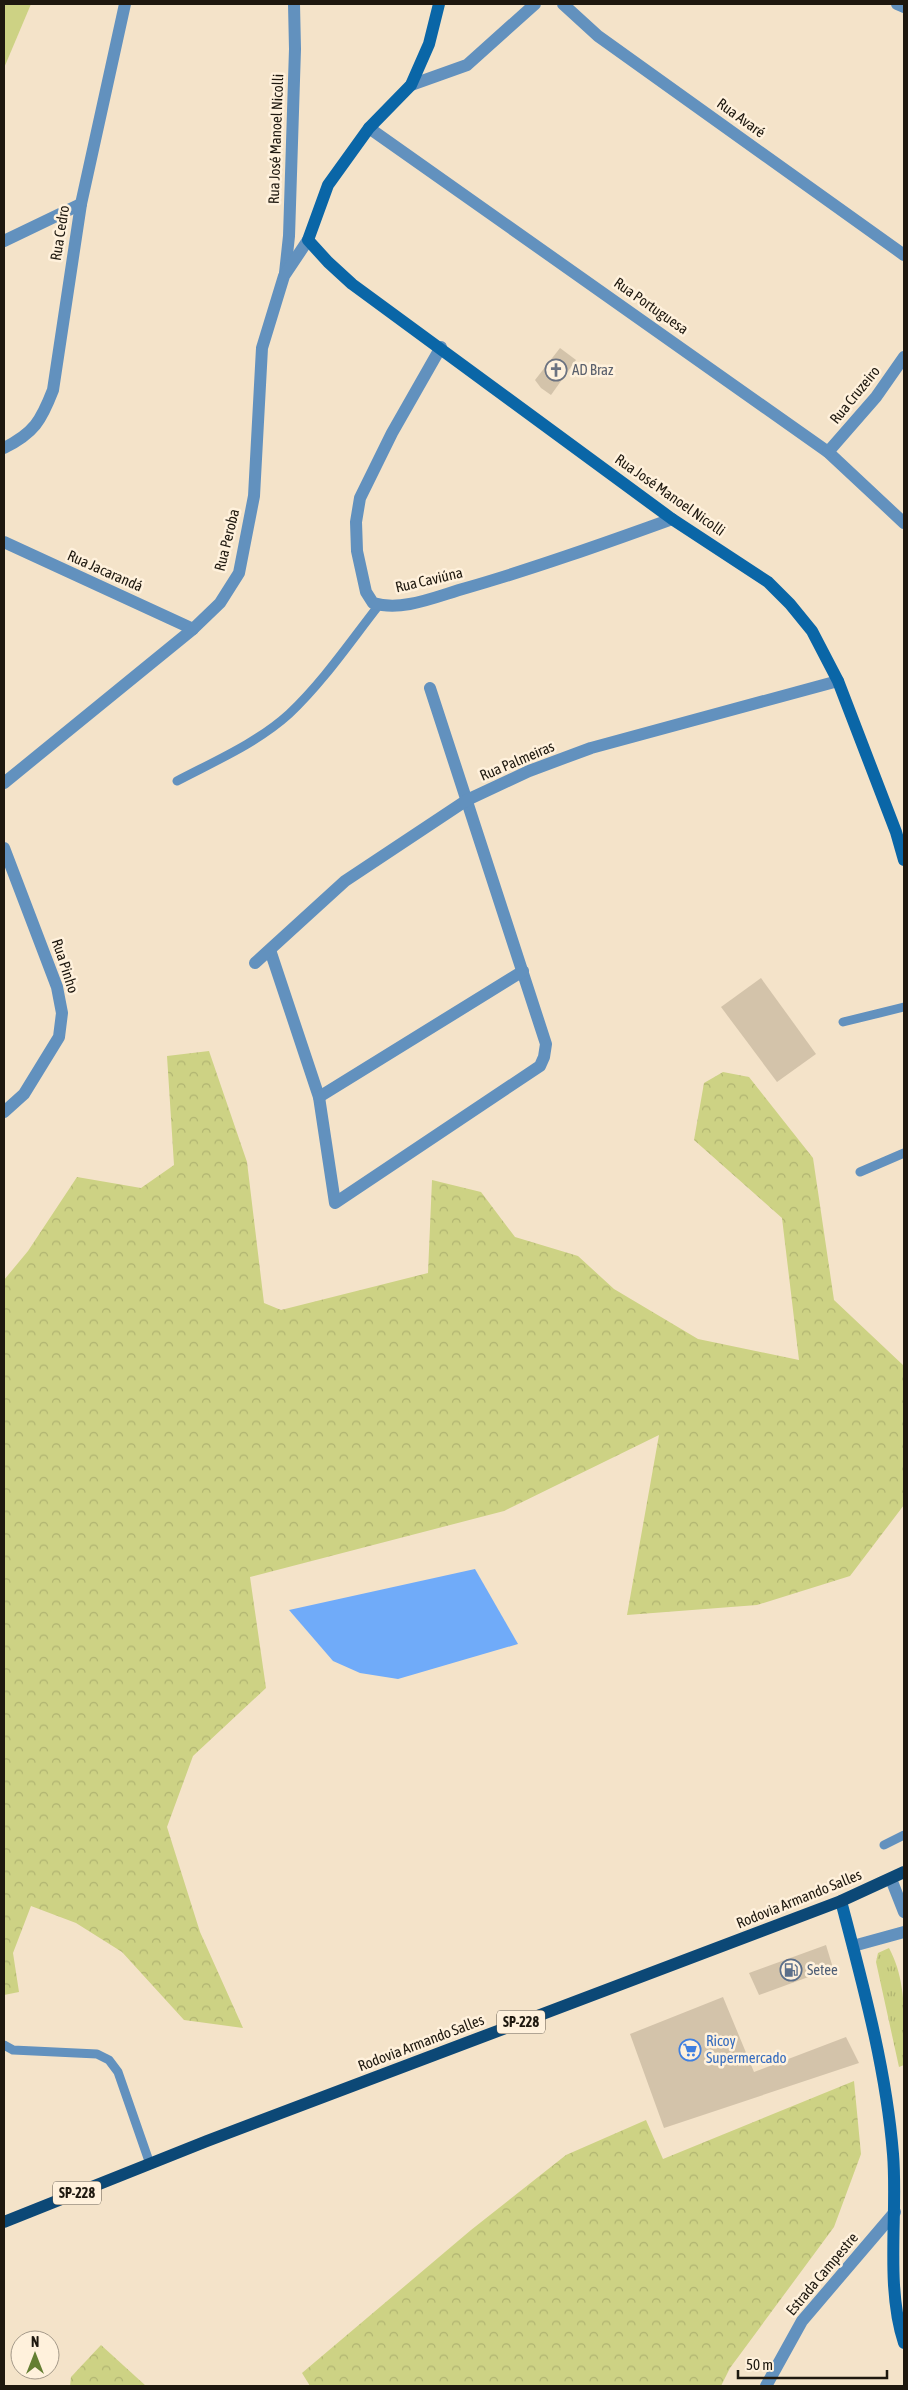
<svg xmlns="http://www.w3.org/2000/svg" width="908" height="2390" viewBox="0 0 908 2390" font-family="'Asap Condensed',sans-serif">
  <style>
    .green { fill: #cdd284 }
    .forest { fill: url(#forest-crowns) }
    .park { fill: url(#park-tufts) }
    .water { fill: #70abf9 }
    .building { fill: #d3c3aa }
    .lines { fill: none; stroke-linecap: round; stroke-linejoin: round }
    .lane { stroke: #6291be; stroke-width: 9 }
    .street { stroke: #6291be; stroke-width: 12 }
    .secondary { stroke: #0a66a7; stroke-width: 12 }
    .primary { stroke: #0c4876; stroke-width: 12 }
    .labels { text-anchor: middle; stroke-width: 5; stroke-linejoin: round; paint-order: stroke }
    .shield { fill: #fff1dc; stroke: #62594c; stroke-width: 1 }
    .shield-label { font-size: 14px; font-weight: bold; fill: #1e180f }
    .street-label { font-size: 15px; fill: #1e180f; stroke: #fff1dc }
    .worship-label { font-size: 15px; fill: #5b616d; stroke: #fff1dc; text-anchor: start }
    .service-label { font-size: 15px; fill: #4e5e75; stroke: #fff1dc; text-anchor: start }
    .shop-label { font-size: 15px; fill: #366cbe; stroke: #fff1dc; text-anchor: start }
  </style>
  <defs>
    <pattern id="forest-crowns" width="20" height="18" patternUnits="userSpaceOnUse" patternTransform="scale(1.25)"><rect width="20" height="18" fill="#cdd284"/><path d="M2 6a3 3 0 1 1 6 0M12 15a3 3 0 1 1 6 0" fill="none" stroke="#b0b471"/></pattern>
    <pattern id="park-tufts" width="24" height="20" patternUnits="userSpaceOnUse" patternTransform="scale(1.25)"><rect width="24" height="20" fill="#cdd284"/><path d="M3 7l-1-3M5 7V3M7 7l1-3M15 17l-1-3M17 17v-4M19 17l1-3" fill="none" stroke="#b0b471"/></pattern>
  </defs>
  <rect width="100%" height="100%" fill="#f4e3c9"/>
  <path class="green" d="M4 4H31L4 68Z"/>
  <g class="forest">
    <path d="M209 1051 247 1162 264 1303 281 1310 428 1273 432 1180 481 1192 515 1237 578 1256 614 1289 698 1339 799 1360 782 1218 694 1140 704 1083 723 1072 749 1077 813 1158 834 1300 904 1366V1505L850 1576 757 1605 627 1615 659 1435 504 1511 250 1577 266 1688 193 1756 167 1827 200 1932 243 2028 184 2020 122 1952 76 1923 31 1906 13 1953 19 1992 4 1995V1280L28 1251 77 1177 141 1188 174 1165 167 1056Z"/>
    <path d="M854 2081 861 2154 834 2227 730 2368 721 2386H310L302 2373 471 2230 566 2155 646 2120 663 2159Z"/>
    <path d="M101 2345 146 2386H70L71 2377Z"/>
  </g>
  <path class="park" d="M889 1948C908 1983 904 2025 904 2065L899 2067 876 1962 878 1953Z"/>
  <path class="water" d="M475 1569 518 1644 398 1679 360 1673 333 1661 289 1610Z"/>
  <g class="building">
    <path d="M560 348 576 360 551 395 541 388 535 380Z"/>
    <path d="M761 978 816 1054 777 1082 721 1007Z"/>
    <path d="M826 1945 833 1968 759 1995 749 1973Z"/>
    <path d="M723 1997 754 2072 846 2037 859 2063 664 2128 630 2034Z"/>
  </g>
  <g class="lines">
    <g class="lane">
      <path d="M177 781C215 761 257 743 289 714 323 682 350 642 379 605"/>
      <path d="M843 1022 904 1007"/>
      <path d="M860 1172 904 1153"/>
      <path d="M884 1845 904 1835"/>
      <path d="M4 2045 13 2050 97 2054 109 2060 118 2072 150 2164"/>
    </g>
    <g class="street">
      <path d="M563 4 598 36 904 255"/>
      <path d="M897 4 904 7"/>
      <path d="M411 85 467 65 535 4"/>
      <path d="M369 128 828 452 904 523"/>
      <path d="M4 241 81 204"/>
      <path d="M285 273 289 236 295 49 294 4"/>
      <path d="M441 347 392 433 360 498 356 522 357 551 366 592 373 603C403 612 437 596 466 588 536 568 603 544 672 519"/>
      <path d="M4 448C34 433 41 421 53 390L81 204 125 4"/>
      <path d="M828 452 876 397 904 357"/>
      <path d="M4 542 193 629"/>
      <path d="M4 783 193 629 220 603 239 573 254 496 262 348 284 276 308 240"/>
      <path d="M4 848 57 987 62 1013 59 1037 24 1094 4 1112"/>
      <path d="M270 950 319 1097 335 1203 540 1066 544 1057 546 1044 430 688"/>
      <path d="M255 963 345 881 467 800 529 771 591 748 838 681"/>
      <path d="M319 1097 523 971"/>
      <path d="M891 1879 904 1912"/>
      <path d="M853 1946 904 1932"/>
      <path d="M766 2386 802 2321 895 2212"/>
    </g>
    <g class="secondary">
      <path d="M439 4 429 44 411 85 369 128 328 185 308 240 328 262 352 284 672 519 768 582 790 604 812 631 838 681 896 832 904 860"/>
      <path d="M841 1901C863 1985 886 2068 893 2154 898 2214 885 2285 904 2343"/>
    </g>
    <path class="primary" d="M4 2222 207 2141 841 1901 904 1872"/>
  </g>
  <defs>
    <g id="church-ring" transform="scale(1.125)"><circle r="9.5" fill="#fff1dc" stroke="#6b7280" stroke-width="1.5"/><path d="M-1.2-6h2.4v3.5h3.3v2.4h-3.3V6h-2.4V-.1h-3.3v-2.4h3.3Z" fill="#6b7280"/></g>
    <g id="fuel-ring" transform="scale(1.125)"><circle r="9.5" fill="#fff1dc" stroke="#5c6f8a" stroke-width="1.5"/><path d="M-5.5-6h7V0h2V4h1.3V-2.5L3-4.5l.8-.8L6-3V5H2.5V1h-1V6h-7ZM-4.2-4.7v3.2H.2V-4.7Z" fill="#5c6f8a"/></g>
    <g id="supermarket-ring" transform="scale(1.125)"><circle r="9.5" fill="#fff1dc" stroke="#3f7fe0" stroke-width="1.5"/><path d="M-6-5.5h2.5l.6 2H6L4.5 2H-2.5L-4.4-4H-6ZM-1.5 3.2a1.3 1.3 0 1 0 .1 0ZM3 3.2a1.3 1.3 0 1 0 .1 0Z" fill="#3f7fe0"/></g>
  </defs>
  <g fill-rule="evenodd">
    <use href="#church-ring" x="556" y="370"/>
    <use href="#fuel-ring" x="791" y="1970"/>
    <use href="#supermarket-ring" x="690" y="2050"/>
  </g>
  <g class="labels">
    <g class="shield">
      <rect x="497" y="2010.5" width="48" height="23" rx="4"/>
      <rect x="53" y="2181.5" width="48" height="23" rx="4"/>
    </g>
    <g class="shield-label">
      <text x="521" y="2027">SP-228</text>
      <text x="77" y="2198">SP-228</text>
    </g>
    <g class="street-label">
      <text transform="translate(741 118) rotate(36)" y="5">Rua Avaré</text>
      <text transform="translate(276 139) rotate(-88)" y="5">Rua José Manoel Nicolli</text>
      <text transform="translate(60 233) rotate(-81)" y="5">Rua Cedro</text>
      <text transform="translate(651 306) rotate(35)" y="5">Rua Portuguesa</text>
      <text transform="translate(855 395) rotate(-51)" y="5">Rua Cruzeiro</text>
      <text transform="translate(670 495) rotate(35)" y="5">Rua José Manoel Nicolli</text>
      <text transform="translate(227 540) rotate(-76)" y="5">Rua Peroba</text>
      <text transform="translate(105 571) rotate(24)" y="5">Rua Jacarandá</text>
      <text transform="translate(429 580) rotate(-13)" y="5">Rua Caviúna</text>
      <text transform="translate(517 761) rotate(-23)" y="5">Rua Palmeiras</text>
      <text transform="translate(65 966) rotate(72)" y="5">Rua Pinho</text>
      <text transform="translate(799 1899) rotate(-22)" y="5">Rodovia Armando Salles</text>
      <text transform="translate(421 2043) rotate(-21)" y="5">Rodovia Armando Salles</text>
      <text transform="translate(822 2274) rotate(-50)" y="5">Estrada Campestre</text>
    </g>
    <g class="worship-label">
      <text x="572" y="375">AD Braz</text>
    </g>
    <g class="service-label">
      <text x="807" y="1975">Setee</text>
    </g>
    <g class="shop-label">
      <text x="706" y="2046">Ricoy<tspan x="706" dy="17">Supermercado</tspan></text>
    </g>
  </g>
  <rect width="908" height="2390" fill="none" stroke="#1e180f" stroke-width="10"/>
  <g transform="translate(35 2355)"><circle r="24" fill="#fff1dc" stroke="#a59a8a"/>
  <path d="M0-4L9 19L0 12L-9 19Z" fill="#647e32"/>
  <text y="-8" font-size="14" font-weight="bold" text-anchor="middle" fill="#1e180f">N</text>
  </g>
  <path d="M738 2370v8h149v-8" fill="none" stroke="#1e180f" stroke-width="2.5"/>
  <text x="746" y="2370" font-size="15" fill="#1e180f" stroke="#fff1dc" stroke-width="4" paint-order="stroke">50 m</text>
</svg>
